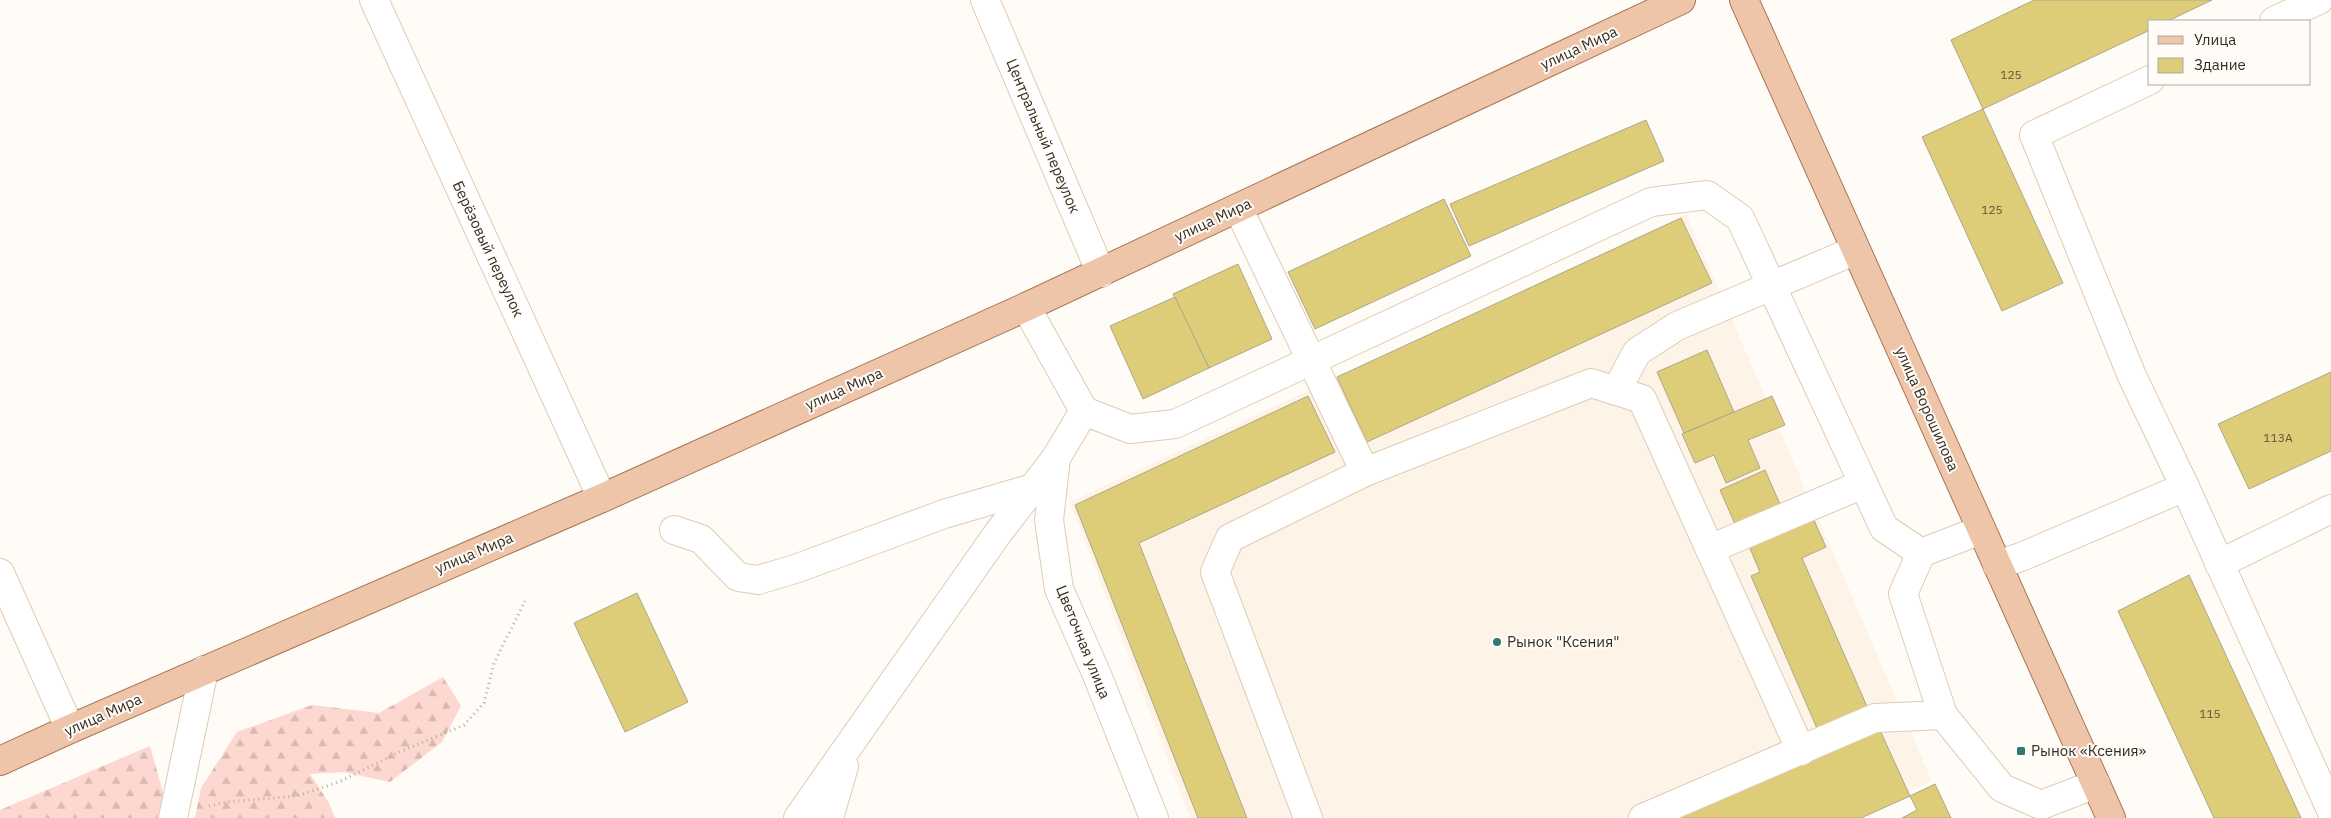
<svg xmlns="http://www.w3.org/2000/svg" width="2331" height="818" viewBox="0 0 2331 818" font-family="'IBM Plex Sans',sans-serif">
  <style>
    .built { fill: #fdf3e6 }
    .forest { fill: url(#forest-firs) }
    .building { fill: #ddcc78; stroke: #ada78b }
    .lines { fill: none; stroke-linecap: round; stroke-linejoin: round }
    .minor-casing { stroke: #deccb3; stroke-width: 30 }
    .major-casing { stroke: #a77756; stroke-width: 30 }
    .path { stroke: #b2aca6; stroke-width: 3; stroke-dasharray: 1 4; stroke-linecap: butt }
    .minor { stroke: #fff; stroke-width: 28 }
    .major { stroke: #efc5aa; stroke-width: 28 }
    .poi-dot { fill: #327972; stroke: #fffbf6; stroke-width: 2 }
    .labels { text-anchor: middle; stroke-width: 4; stroke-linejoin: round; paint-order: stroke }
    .number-label { font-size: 12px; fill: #5e5538 }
    .street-label { font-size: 15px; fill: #342d23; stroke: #fffbf6 }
    .poi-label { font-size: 15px; fill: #342d23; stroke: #fffbf6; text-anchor: start }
  </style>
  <defs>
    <pattern id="forest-firs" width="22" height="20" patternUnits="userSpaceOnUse" patternTransform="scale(1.25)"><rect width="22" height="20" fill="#fcd8d0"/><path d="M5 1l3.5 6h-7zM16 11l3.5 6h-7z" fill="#d9bab2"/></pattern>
  </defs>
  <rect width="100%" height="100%" fill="#fffbf6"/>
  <path class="built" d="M1686 214 1932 781 1850 818H1190L1070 502Z"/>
  <g class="forest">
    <path d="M443 677 461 706 442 742 390 782 343 772 310 774 329 803 335 818H195L201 788 237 732 312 705 379 713Z"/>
    <path d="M150 746 164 796 157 818H0V810Z"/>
  </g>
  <g class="building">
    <path d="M2034 0H2212L2168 21H2150V30L1983 109 1951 40Z"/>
    <path d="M1983 109 2063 283 2002 311 1922 137Z"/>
    <path d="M1646 120 1664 161 1469 246 1450 204Z"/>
    <path d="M1444 199 1471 256 1315 329 1288 272Z"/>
    <path d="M1681 218 1712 283 1367 442 1337 377Z"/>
    <path d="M1238 264 1272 339 1209 368 1173 294Z"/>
    <path d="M1175 297 1209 368 1143 399 1110 326Z"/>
    <path d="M1707 350 1734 412 1684 433 1657 372Z"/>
    <path d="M2331 372V451L2249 489 2218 424Z"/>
    <path d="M1308 396 1335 452 1139 543 1247 818H1198L1075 505Z"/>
    <path d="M1772 396 1785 425 1748 440 1760 468 1726 483 1714 455 1695 463 1682 434Z"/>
    <path d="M1765 470 1780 504 1735 524 1720 490Z"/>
    <path d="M1813 518 1826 547 1802 558 1869 711 1819 733 1751 576 1760 572 1749 546Z"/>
    <path d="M2189 575 2301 818H2214L2118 611Z"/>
    <path d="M637 593 688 702 625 732 574 623Z"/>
    <path d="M1879 728 1910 796 1861 818H1675Z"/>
    <path d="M1935 784 1951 818H1902L1917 810 1910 796Z"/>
  </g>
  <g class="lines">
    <g class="minor-casing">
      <g id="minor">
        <path d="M374 0 602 498"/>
        <path d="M985 0 1101 273"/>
        <path d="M2274 21 2319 0"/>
        <path d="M2150 80 2034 135 2132 376 2185 487 2331 810"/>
        <path d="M1238 208 1365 472"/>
        <path d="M1026 307 1084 411 1130 429 1175 424 1651 202 1707 195 1740 218 1884 528 1921 553 1981 530"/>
        <path d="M1616 391 1637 352 1677 326 1856 250"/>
        <path d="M1056 458 1049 520 1059 589 1097 675 1154 818"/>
        <path d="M674 530 701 539 738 577 758 580 798 568 944 514 1033 488"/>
        <path d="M1710 549 1863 484"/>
        <path d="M1921 553 1903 594 1943 715 2002 788 2041 805 2096 784"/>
        <path d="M2219 564 2331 509"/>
        <path d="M1997 565 2021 557 2185 487"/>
        <path d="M0 573 70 729"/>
        <path d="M173 818 204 670"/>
        <path d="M798 818 998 533 1056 458 1084 411"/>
        <path d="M829 818 844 766"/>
        <path d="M1308 818 1215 572 1230 538 1365 472 1591 383 1642 399 1801 751"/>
        <path d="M1643 818 1875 718 1943 715"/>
      </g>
    </g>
    <g class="major-casing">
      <g id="major">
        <path d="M1744 0 2111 818"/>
        <path d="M0 761 70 729 602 498 1026 307 1681 0"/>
      </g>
    </g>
    <path class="path" d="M209 806 226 802 297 796 339 782 397 753 464 725 484 703 494 663 525 601"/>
    <use href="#minor" class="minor"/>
    <use href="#major" class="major"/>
  </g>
  <g class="poi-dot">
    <circle cx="1497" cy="642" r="5"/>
    <rect x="2016" y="746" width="10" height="10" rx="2.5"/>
  </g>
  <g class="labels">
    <g class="number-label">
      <text x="2011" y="79">125</text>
      <text x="1992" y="214">125</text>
      <text x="2278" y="442">113А</text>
      <text x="2210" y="718">115</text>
    </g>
    <g class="street-label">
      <text transform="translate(1579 48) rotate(-25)" y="5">улица Мира</text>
      <text transform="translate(1043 136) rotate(67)" y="5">Центральный переулок</text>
      <text transform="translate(1213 220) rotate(-25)" y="5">улица Мира</text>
      <text transform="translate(488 249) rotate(65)" y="5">Берёзовый переулок</text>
      <text transform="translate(844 389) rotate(-24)" y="5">улица Мира</text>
      <text transform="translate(1927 409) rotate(66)" y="5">улица Ворошилова</text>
      <text transform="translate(474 553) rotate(-23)" y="5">улица Мира</text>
      <text transform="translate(1083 642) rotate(68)" y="5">Цветочная улица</text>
      <text transform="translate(103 715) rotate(-24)" y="5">улица Мира</text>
    </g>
    <g class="poi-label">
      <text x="1507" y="647">Рынок "Ксения"</text>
      <text x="2031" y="756">Рынок «Ксения»</text>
    </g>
  </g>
  <rect x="2148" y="20" width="162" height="65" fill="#fffbf6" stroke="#aea9a2"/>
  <rect x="2158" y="36" width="25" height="8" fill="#efc5aa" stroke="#aea9a2"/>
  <text x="2194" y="45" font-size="15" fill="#342d23">Улица</text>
  <rect x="2158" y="58" width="25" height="15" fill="#ddcc78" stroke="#aea9a2"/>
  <text x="2194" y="70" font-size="15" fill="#342d23">Здание</text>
</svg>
